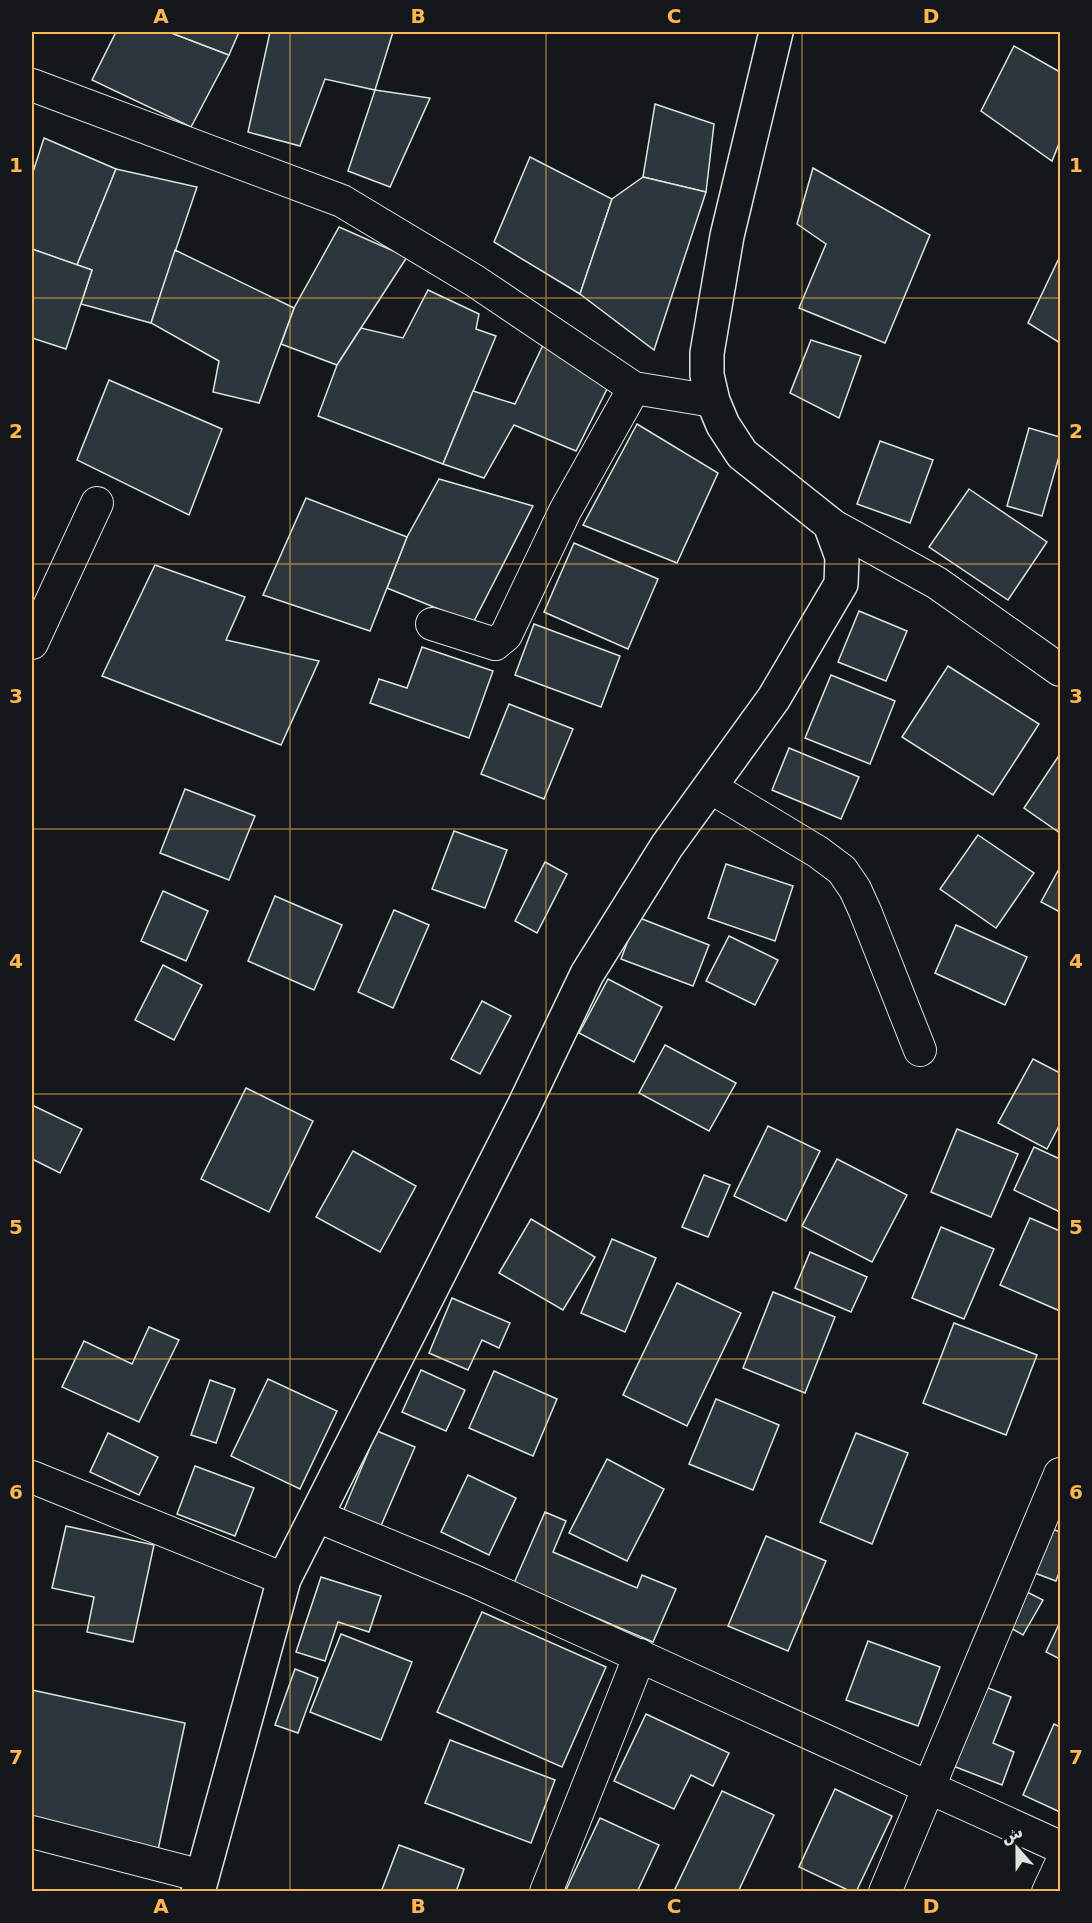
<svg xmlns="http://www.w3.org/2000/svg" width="1092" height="1923" viewBox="0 0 1092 1923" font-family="'DejaVu Sans','Noto Sans Arabic',sans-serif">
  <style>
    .building { fill: #2c363c; stroke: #d8e6dc; stroke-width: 1.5 }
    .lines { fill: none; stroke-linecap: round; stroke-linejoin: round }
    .minor-casing { stroke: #d8e6dc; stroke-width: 34 }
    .tertiary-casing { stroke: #d8e6dc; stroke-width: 36 }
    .minor { stroke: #14181c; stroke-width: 32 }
    .tertiary { stroke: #14181c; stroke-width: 33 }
    .grid { fill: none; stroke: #ffb74d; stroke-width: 1.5; stroke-opacity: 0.55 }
    .neatline { fill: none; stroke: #ffb74d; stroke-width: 2 }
    .grid-label { font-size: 20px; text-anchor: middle; font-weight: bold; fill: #ffb74d }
  </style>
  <rect width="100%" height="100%" fill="#14181c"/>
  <g class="building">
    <path d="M116 32H169L229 55 191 127 92 80Z"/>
    <path d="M169 32H239L229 55Z"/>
    <path d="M270 32H393L375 90 325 79 300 146 248 132Z"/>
    <path d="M1014 46 1060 72V141L1052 161 981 111Z"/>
    <path d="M375 90 430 98 390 187 348 171Z"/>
    <path d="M655 104 714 124 706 192 643 177Z"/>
    <path d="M44 138 116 169 77 265 32 249V175Z"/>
    <path d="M530 157 612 199 580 294 494 242Z"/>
    <path d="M813 168 930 235 885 343 799 308 826 244 797 224Z"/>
    <path d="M116 169 197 187 151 323 81 304 92 270 77 265Z"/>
    <path d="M643 177 706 192 654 350 580 294 612 199Z"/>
    <path d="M339 227 407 257 337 365 281 344 294 308Z"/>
    <path d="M32 249 92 270 66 349 32 338Z"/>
    <path d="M175 250 294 308 259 403 213 392 219 361 151 323Z"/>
    <path d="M1060 256V343L1028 323Z"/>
    <path d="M428 290 479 314 476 329 496 336 443 464 318 416 337 365 361 328 403 338Z"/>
    <path d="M811 340 861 356 839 418 790 393Z"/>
    <path d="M544 343 608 387 576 451 514 425 484 478 443 464 473 391 515 404Z"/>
    <path d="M109 380 222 429 189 515 77 460Z"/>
    <path d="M637 424 718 473 677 563 583 525Z"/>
    <path d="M1029 428 1060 437V453L1042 516 1007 506Z"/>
    <path d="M880 441 933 460 910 523 857 504Z"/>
    <path d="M439 479 533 506 473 623 387 588 407 537Z"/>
    <path d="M969 489 1047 542 1008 600 929 547Z"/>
    <path d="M306 498 407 537 370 631 263 595Z"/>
    <path d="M574 543 658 579 628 649 544 612Z"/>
    <path d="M155 565 245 597 226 640 319 661 281 745 102 676Z"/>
    <path d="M859 611 907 631 886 681 838 662Z"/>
    <path d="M534 624 620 656 601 707 515 675Z"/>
    <path d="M422 647 493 671 469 738 370 703 379 679 407 688Z"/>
    <path d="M948 666 1039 724 993 795 902 737Z"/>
    <path d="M831 675 895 701 870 764 805 738Z"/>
    <path d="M509 704 573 729 544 799 481 774Z"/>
    <path d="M789 748 859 777 841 819 772 790Z"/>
    <path d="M1060 754V833L1024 808Z"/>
    <path d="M185 789 255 816 229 880 160 853Z"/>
    <path d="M454 831 507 850 485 908 432 889Z"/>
    <path d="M978 835 1034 873 996 928 940 889Z"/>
    <path d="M545 862 567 874 537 933 515 921Z"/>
    <path d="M726 864 793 886 775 941 708 918Z"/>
    <path d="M1060 867V912L1041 902Z"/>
    <path d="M163 891 208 911 186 961 141 941Z"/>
    <path d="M275 896 342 925 314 990 248 961Z"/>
    <path d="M394 910 429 925 393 1008 358 992Z"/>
    <path d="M637 917 709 945 693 986 621 959Z"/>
    <path d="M956 925 1027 957 1005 1005 935 973Z"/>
    <path d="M729 936 778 960 755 1005 706 981Z"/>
    <path d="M163 965 202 985 174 1040 135 1020Z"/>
    <path d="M608 979 662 1007 634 1062 579 1033Z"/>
    <path d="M482 1001 511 1016 480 1074 451 1059Z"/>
    <path d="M665 1045 736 1083 709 1131 639 1093Z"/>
    <path d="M1033 1059 1060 1073V1124L1047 1149 998 1123Z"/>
    <path d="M246 1088 313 1121 269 1212 201 1179Z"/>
    <path d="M32 1105 82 1129 60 1173 32 1159Z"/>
    <path d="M768 1126 820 1151 786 1221 734 1196Z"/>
    <path d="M957 1129 1018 1154 991 1217 931 1192Z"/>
    <path d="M1034 1147 1060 1159V1212L1014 1190Z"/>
    <path d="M353 1151 416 1186 380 1252 316 1217Z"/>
    <path d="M837 1159 907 1195 872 1262 802 1226Z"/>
    <path d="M704 1175 730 1185 708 1237 682 1227Z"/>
    <path d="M1030 1218 1060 1231V1311L1000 1285Z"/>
    <path d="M531 1219 595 1257 563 1310 499 1273Z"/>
    <path d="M941 1227 994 1249 964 1319 912 1298Z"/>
    <path d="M612 1239 656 1258 625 1332 581 1313Z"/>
    <path d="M810 1252 867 1277 851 1312 795 1288Z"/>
    <path d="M677 1283 741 1313 687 1426 623 1395Z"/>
    <path d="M773 1292 835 1317 805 1393 743 1368Z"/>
    <path d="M452 1298 510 1323 499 1348 482 1340 468 1370 429 1353Z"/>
    <path d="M954 1323 1037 1355 1006 1435 923 1403Z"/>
    <path d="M149 1327 179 1340 139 1422 62 1387 84 1341 132 1364Z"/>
    <path d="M421 1370 465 1390 446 1431 402 1412Z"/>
    <path d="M494 1371 557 1399 533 1456 469 1428Z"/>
    <path d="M268 1379 337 1411 300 1489 231 1456Z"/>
    <path d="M210 1380 235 1389 216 1443 191 1435Z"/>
    <path d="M716 1399 779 1425 753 1490 689 1464Z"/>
    <path d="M377 1431 415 1447 380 1528 343 1512Z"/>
    <path d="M108 1433 158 1457 139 1495 90 1472Z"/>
    <path d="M856 1433 908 1453 872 1544 820 1522Z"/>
    <path d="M607 1459 664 1489 627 1561 569 1533Z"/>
    <path d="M195 1466 254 1488 235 1536 177 1514Z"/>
    <path d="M468 1475 516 1498 489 1555 441 1532Z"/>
    <path d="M545 1512 566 1521 553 1552 637 1588 642 1575 676 1589 653 1642 514 1583Z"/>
    <path d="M66 1526 154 1545 133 1642 87 1632 94 1597 52 1588Z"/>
    <path d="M1050 1528 1060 1532V1570L1056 1581 1032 1572Z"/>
    <path d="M766 1536 826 1561 788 1651 728 1626Z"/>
    <path d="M321 1577 381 1596 369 1632 338 1622 325 1661 296 1652Z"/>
    <path d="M1025 1591 1043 1600 1023 1635 1006 1625Z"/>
    <path d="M482 1612 606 1667 562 1767 437 1712Z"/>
    <path d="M1060 1622V1659L1046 1652Z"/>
    <path d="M341 1634 412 1662 381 1740 310 1712Z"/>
    <path d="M868 1641 940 1667 918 1726 846 1700Z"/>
    <path d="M295 1669 318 1678 298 1733 275 1725Z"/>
    <path d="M978 1684 1011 1697 993 1743 1014 1752 1002 1785 948 1764Z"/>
    <path d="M32 1690 185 1723 158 1850 32 1823Z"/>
    <path d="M646 1714 729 1753 713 1786 691 1775 674 1809 614 1781Z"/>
    <path d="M1054 1724 1060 1727V1812L1023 1795Z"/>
    <path d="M450 1740 555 1780 531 1843 425 1803Z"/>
    <path d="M835 1789 892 1816 856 1892H852L799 1867Z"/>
    <path d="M722 1791 774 1815 738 1892H680L675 1889Z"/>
    <path d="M600 1818 659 1845 637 1892H565Z"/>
    <path d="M399 1845 464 1869 456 1892H381Z"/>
  </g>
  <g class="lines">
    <g class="minor-casing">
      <g id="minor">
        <path d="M32 85 342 201 475 281 634 388 713 401"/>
        <path d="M830 524 937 583 1060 670"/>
        <path d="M432 624 495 644 506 635 565 511 634 388"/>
        <path d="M32 643 97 503"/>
        <path d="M710 787 818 852 842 870 855 889 865 911 920 1050"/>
        <path d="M32 1477 284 1579"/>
        <path d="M317 1516 474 1581 1060 1847"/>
        <path d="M32 1832 202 1876"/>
        <path d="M546 1892 640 1655"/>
        <path d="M885 1892 1060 1474"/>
        <path d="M1048 1892 1060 1866"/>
      </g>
    </g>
    <g class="tertiary-casing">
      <path id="tertiary" d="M198 1892 284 1579 523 1108 587 974 667 846 774 698 841 584 842 557 830 524 742 454 723 425 713 401 707 375V353L727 236 776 32"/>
    </g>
    <use href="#minor" class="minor"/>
    <use href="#tertiary" class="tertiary"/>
  </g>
  <path class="grid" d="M290 32V1892M546 32V1892M802 32V1892M32 298H1060M32 564H1060M32 829H1060M32 1094H1060M32 1359H1060M32 1625H1060"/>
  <rect width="1092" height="1923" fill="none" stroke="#14181c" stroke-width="66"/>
  <g transform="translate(1017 1848) rotate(339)" stroke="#14181c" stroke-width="4.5" paint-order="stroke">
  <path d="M0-4.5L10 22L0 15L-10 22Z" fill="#d8e6dc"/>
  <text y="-9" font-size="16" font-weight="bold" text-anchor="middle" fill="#d8e6dc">ش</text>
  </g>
  <rect x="33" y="33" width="1026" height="1857" class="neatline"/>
  <g class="grid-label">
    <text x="161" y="23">A</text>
    <text x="418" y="23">B</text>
    <text x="674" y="23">C</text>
    <text x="931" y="23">D</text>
    <text x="16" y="172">1</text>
    <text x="1076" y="172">1</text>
    <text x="16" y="438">2</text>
    <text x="1076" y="438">2</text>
    <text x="16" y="703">3</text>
    <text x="1076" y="703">3</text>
    <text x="16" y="968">4</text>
    <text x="1076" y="968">4</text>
    <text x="16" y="1234">5</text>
    <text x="1076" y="1234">5</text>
    <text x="16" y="1499">6</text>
    <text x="1076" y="1499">6</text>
    <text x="16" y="1764">7</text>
    <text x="1076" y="1764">7</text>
    <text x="161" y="1913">A</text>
    <text x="418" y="1913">B</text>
    <text x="674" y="1913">C</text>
    <text x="931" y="1913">D</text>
  </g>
</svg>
